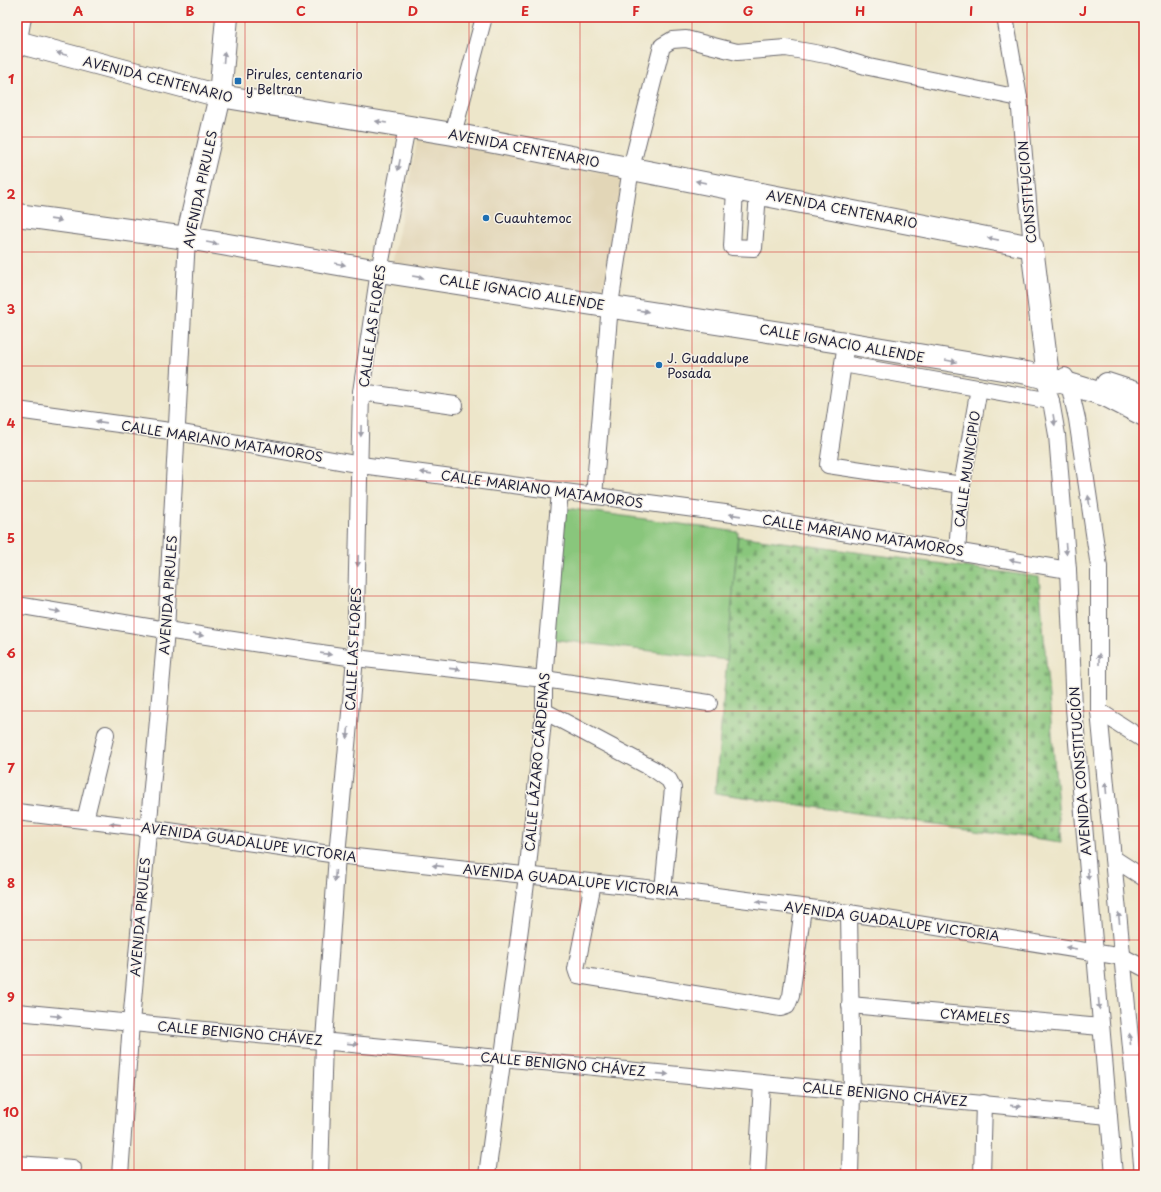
<svg xmlns="http://www.w3.org/2000/svg" width="1161" height="1192" viewBox="0 0 1161 1192" font-family="'Playpen Sans',sans-serif">
  <style>
    .built { fill: #e2d6b7 }
    .cemetery { fill: url(#cemetery-stones); stroke: #56745c }
    .pitch { fill: #89c67c; stroke: #56745c }
    .lines { fill: none; stroke-linecap: round; stroke-linejoin: round }
    .street-casing { stroke: #69676d; stroke-width: 18 }
    .secondary-casing { stroke: #69676d; stroke-width: 24 }
    .street { stroke: #fff; stroke-width: 16 }
    .secondary { stroke: #fff; stroke-width: 22 }
    .oneway { fill: #9c9ca7 }
    .grid { fill: none; stroke: #d62828; stroke-width: 1; stroke-opacity: 0.55 }
    .poi-dot { fill: #1f6fb2; stroke: #f7f3e8; stroke-width: 1.5 }
    .labels { text-anchor: middle; stroke-width: 3; stroke-linejoin: round; paint-order: stroke }
    .poi-label { font-size: 13px; fill: #22223b; stroke: #f7f3e8; text-anchor: start }
    .street-label { font-size: 13px; fill: #22223b; stroke: #f7f3e8 }
    .neatline { fill: none; stroke: #d62828; stroke-width: 1.5 }
    .grid-label { font-size: 13px; text-anchor: middle; font-weight: bold; fill: #d62828 }
  </style>
  <defs>
    <pattern id="cemetery-stones" width="16" height="16" patternUnits="userSpaceOnUse"><rect width="16" height="16" fill="#89c67c"/><path d="M2 7V4a2 2 0 0 1 4 0v3zM10 15v-3a2 2 0 0 1 4 0v3z" fill="#70a067"/></pattern>
  </defs>
  <rect width="100%" height="100%" fill="#f7f3e8"/>
  <filter id="ink" filterUnits="userSpaceOnUse"><feTurbulence type="fractalNoise" baseFrequency=".025" numOctaves="2"/><feDisplacementMap in="SourceGraphic" scale="8" xChannelSelector="R" yChannelSelector="G"/><feConvolveMatrix kernelMatrix="1 2 1 2 8 2 1 2 1" color-interpolation-filters="sRGB"/></filter>
  <filter id="wash" filterUnits="userSpaceOnUse"><feTurbulence type="fractalNoise" baseFrequency=".012" numOctaves="4" result="noise"/><feDisplacementMap in="SourceGraphic" scale="16" xChannelSelector="R" yChannelSelector="G"/><feGaussianBlur stdDeviation="0.9" result="paint"/><feColorMatrix in="noise" values="0 0 0 0 0 0 0 0 0 0 0 0 0 0 0 0 0 1.4 0 .05"/><feComposite in="paint" operator="in"/></filter>
  <g filter="url(#wash)">
    <rect width="100%" height="100%" fill="#ede6ca"/>
    <path class="built" d="M418 137 625 177 606 296 392 264Z"/>
    <path class="cemetery" d="M738 536 1039 577 1061 842 715 793Z"/>
    <path class="pitch" d="M566 508 738 532 727 660 550 639Z"/>
  </g>
  <g filter="url(#ink)">
    <g class="lines">
      <g class="street-casing">
        <g id="street">
          <path d="M1005 17 1019 98 1032 247"/>
          <path d="M17 51 23 17"/>
          <path d="M453 134 484 17"/>
          <path d="M735 189 732 247 754 248 758 193"/>
          <path d="M846 343 828 465 962 485"/>
          <path d="M843 364 1051 401"/>
          <path d="M1047 370 1044 378 1051 401 1057 435 1068 570 1074 708 1114 1175"/>
          <path d="M1065 376 1069 384 1077 419 1099 567V711L1143 1175"/>
          <path d="M361 392 455 405"/>
          <path d="M17 410 177 432 361 465 740 515 1068 570"/>
          <path d="M594 496 610 305 631 168 662 46 672 40 686 39 737 52 786 48 832 56 869 67 1019 98"/>
          <path d="M957 551 962 485 979 388"/>
          <path d="M17 605 166 630 355 658 544 679 709 703"/>
          <path d="M544 711 655 770 669 780 673 788 663 890"/>
          <path d="M1099 711 1144 740"/>
          <path d="M17 812 148 828 337 855 693 893 849 913 1123 957 1144 968"/>
          <path d="M85 820 106 734"/>
          <path d="M1113 858 1144 878"/>
          <path d="M593 883 576 969 578 975 781 1008 787 1006 791 996 803 908"/>
          <path d="M849 913 852 1092 850 1175"/>
          <path d="M850 1005 1101 1027"/>
          <path d="M17 1012 1109 1116"/>
          <path d="M17 1164 73 1168"/>
          <path d="M120 1175 131 1023 166 630 187 238"/>
          <path d="M320 1175 324 1041 337 855 355 658 361 392 379 271 407 127"/>
          <path d="M487 1175 527 876 544 711V679L560 491"/>
          <path d="M757 1175 762 1083"/>
          <path d="M982 1175 984 1103"/>
        </g>
      </g>
      <g class="secondary-casing">
        <g id="secondary">
          <path d="M17 42 220 96 453 134 1032 247 1047 368"/>
          <path d="M17 215 187 238 379 271 846 343 1027 373 1069 384 1105 395 1144 415"/>
          <path d="M187 238 220 96 227 17"/>
          <path d="M1107 384 1144 396"/>
        </g>
      </g>
      <use href="#street" class="street"/>
      <use href="#secondary" class="secondary"/>
    </g>
    <defs><path id="oneway-solid" d="M-6-.8H1V-3.2L6.5 0L1 3.2V.8H-6Z"/></defs>
    <g class="oneway">
      <use href="#oneway-solid" transform="translate(62 54) rotate(-165)"/>
      <use href="#oneway-solid" transform="translate(224 57) rotate(-85)"/>
      <use href="#oneway-solid" transform="translate(381 122) rotate(-171)"/>
      <use href="#oneway-solid" transform="translate(399 165) rotate(101)"/>
      <use href="#oneway-solid" transform="translate(701 182) rotate(-169)"/>
      <use href="#oneway-solid" transform="translate(56 220) rotate(8)"/>
      <use href="#oneway-solid" transform="translate(993 239) rotate(-169)"/>
      <use href="#oneway-solid" transform="translate(212 243) rotate(10)"/>
      <use href="#oneway-solid" transform="translate(340 264) rotate(10)"/>
      <use href="#oneway-solid" transform="translate(418 277) rotate(9)"/>
      <use href="#oneway-solid" transform="translate(643 311) rotate(9)"/>
      <use href="#oneway-solid" transform="translate(951 361) rotate(10)"/>
      <use href="#oneway-solid" transform="translate(1054 420) rotate(81)"/>
      <use href="#oneway-solid" transform="translate(101 422) rotate(-172)"/>
      <use href="#oneway-solid" transform="translate(361 431) rotate(91)"/>
      <use href="#oneway-solid" transform="translate(426 473) rotate(-172)"/>
      <use href="#oneway-solid" transform="translate(1089 501) rotate(-98)"/>
      <use href="#oneway-solid" transform="translate(735 515) rotate(-172)"/>
      <use href="#oneway-solid" transform="translate(1066 549) rotate(85)"/>
      <use href="#oneway-solid" transform="translate(358 561) rotate(92)"/>
      <use href="#oneway-solid" transform="translate(1015 561) rotate(-170)"/>
      <use href="#oneway-solid" transform="translate(55 611) rotate(10)"/>
      <use href="#oneway-solid" transform="translate(198 635) rotate(8)"/>
      <use href="#oneway-solid" transform="translate(326 654) rotate(8)"/>
      <use href="#oneway-solid" transform="translate(1099 659) rotate(-90)"/>
      <use href="#oneway-solid" transform="translate(455 669) rotate(6)"/>
      <use href="#oneway-solid" transform="translate(348 733) rotate(95)"/>
      <use href="#oneway-solid" transform="translate(1106 788) rotate(-95)"/>
      <use href="#oneway-solid" transform="translate(115 824) rotate(-173)"/>
      <use href="#oneway-solid" transform="translate(438 866) rotate(-174)"/>
      <use href="#oneway-solid" transform="translate(1088 874) rotate(85)"/>
      <use href="#oneway-solid" transform="translate(335 876) rotate(94)"/>
      <use href="#oneway-solid" transform="translate(762 902) rotate(-173)"/>
      <use href="#oneway-solid" transform="translate(1119 918) rotate(-96)"/>
      <use href="#oneway-solid" transform="translate(1071 948) rotate(-171)"/>
      <use href="#oneway-solid" transform="translate(1099 1004) rotate(85)"/>
      <use href="#oneway-solid" transform="translate(56 1016) rotate(5)"/>
      <use href="#oneway-solid" transform="translate(1130 1039) rotate(-95)"/>
      <use href="#oneway-solid" transform="translate(353 1044) rotate(6)"/>
      <use href="#oneway-solid" transform="translate(663 1074) rotate(5)"/>
      <use href="#oneway-solid" transform="translate(1016 1106) rotate(6)"/>
    </g>
  </g>
  <path class="grid" d="M134 17V1175M245 17V1175M357 17V1175M469 17V1175M580 17V1175M692 17V1175M804 17V1175M916 17V1175M1027 17V1175M17 137H1144M17 252H1144M17 366H1144M17 481H1144M17 596H1144M17 711H1144M17 826H1144M17 940H1144M17 1055H1144"/>
  <g class="poi-dot">
    <rect x="234" y="77" width="8" height="8" rx="2"/>
    <circle cx="486" cy="218" r="4"/>
    <circle cx="659" cy="365" r="4"/>
  </g>
  <g class="labels">
    <g class="poi-label">
      <text x="246" y="79">Pirules, centenario<tspan x="246" dy="15">y Beltran</tspan></text>
      <text x="494" y="223">Cuauhtemoc</text>
      <text x="667" y="363">J. Guadalupe<tspan x="667" dy="15">Posada</tspan></text>
    </g>
    <g class="street-label">
      <text transform="translate(158 79) rotate(14)" y="5">AVENIDA CENTENARIO</text>
      <text transform="translate(524 148) rotate(11)" y="5">AVENIDA CENTENARIO</text>
      <text transform="translate(200 189) rotate(-78)" y="5">AVENIDA PIRULES</text>
      <text transform="translate(1027 192) rotate(-95)" y="5">CONSTITUCION</text>
      <text transform="translate(842 209) rotate(11)" y="5">AVENIDA CENTENARIO</text>
      <text transform="translate(522 292) rotate(9)" y="5">CALLE IGNACIO ALLENDE</text>
      <text transform="translate(372 326) rotate(-82)" y="5">CALLE LAS FLORES</text>
      <text transform="translate(842 343) rotate(10)" y="5">CALLE IGNACIO ALLENDE</text>
      <text transform="translate(222 441) rotate(9)" y="5">CALLE MARIANO MATAMOROS</text>
      <text transform="translate(967 469) rotate(-82)" y="5">CALLE MUNICIPIO</text>
      <text transform="translate(542 489) rotate(8)" y="5">CALLE MARIANO MATAMOROS</text>
      <text transform="translate(863 535) rotate(9)" y="5">CALLE MARIANO MATAMOROS</text>
      <text transform="translate(168 595) rotate(-86)" y="5">AVENIDA PIRULES</text>
      <text transform="translate(353 649) rotate(-87)" y="5">CALLE LAS FLORES</text>
      <text transform="translate(537 762) rotate(-85)" y="5">CALLE LÁZARO CÁRDENAS</text>
      <text transform="translate(1080 771) rotate(-94)" y="5">AVENIDA CONSTITUCIÓN</text>
      <text transform="translate(249 842) rotate(8)" y="5">AVENIDA GUADALUPE VICTORIA</text>
      <text transform="translate(571 880) rotate(6)" y="5">AVENIDA GUADALUPE VICTORIA</text>
      <text transform="translate(140 917) rotate(-85)" y="5">AVENIDA PIRULES</text>
      <text transform="translate(892 921) rotate(8)" y="5">AVENIDA GUADALUPE VICTORIA</text>
      <text transform="translate(975 1016) rotate(5)" y="5">CYAMELES</text>
      <text transform="translate(240 1033) rotate(5)" y="5">CALLE BENIGNO CHÁVEZ</text>
      <text transform="translate(563 1064) rotate(5)" y="5">CALLE BENIGNO CHÁVEZ</text>
      <text transform="translate(885 1094) rotate(5)" y="5">CALLE BENIGNO CHÁVEZ</text>
    </g>
  </g>
  <rect width="1161" height="1192" fill="none" stroke="#f7f3e8" stroke-width="44"/>
  <rect x="22" y="22" width="1117" height="1148" class="neatline"/>
  <g class="grid-label">
    <text x="78" y="16">A</text>
    <text x="190" y="16">B</text>
    <text x="301" y="16">C</text>
    <text x="413" y="16">D</text>
    <text x="525" y="16">E</text>
    <text x="636" y="16">F</text>
    <text x="748" y="16">G</text>
    <text x="860" y="16">H</text>
    <text x="971" y="16">I</text>
    <text x="1083" y="16">J</text>
    <text x="11" y="84">1</text>
    <text x="11" y="199">2</text>
    <text x="11" y="314">3</text>
    <text x="11" y="428">4</text>
    <text x="11" y="543">5</text>
    <text x="11" y="658">6</text>
    <text x="11" y="773">7</text>
    <text x="11" y="888">8</text>
    <text x="11" y="1002">9</text>
    <text x="11" y="1117">10</text>
  </g>
</svg>
